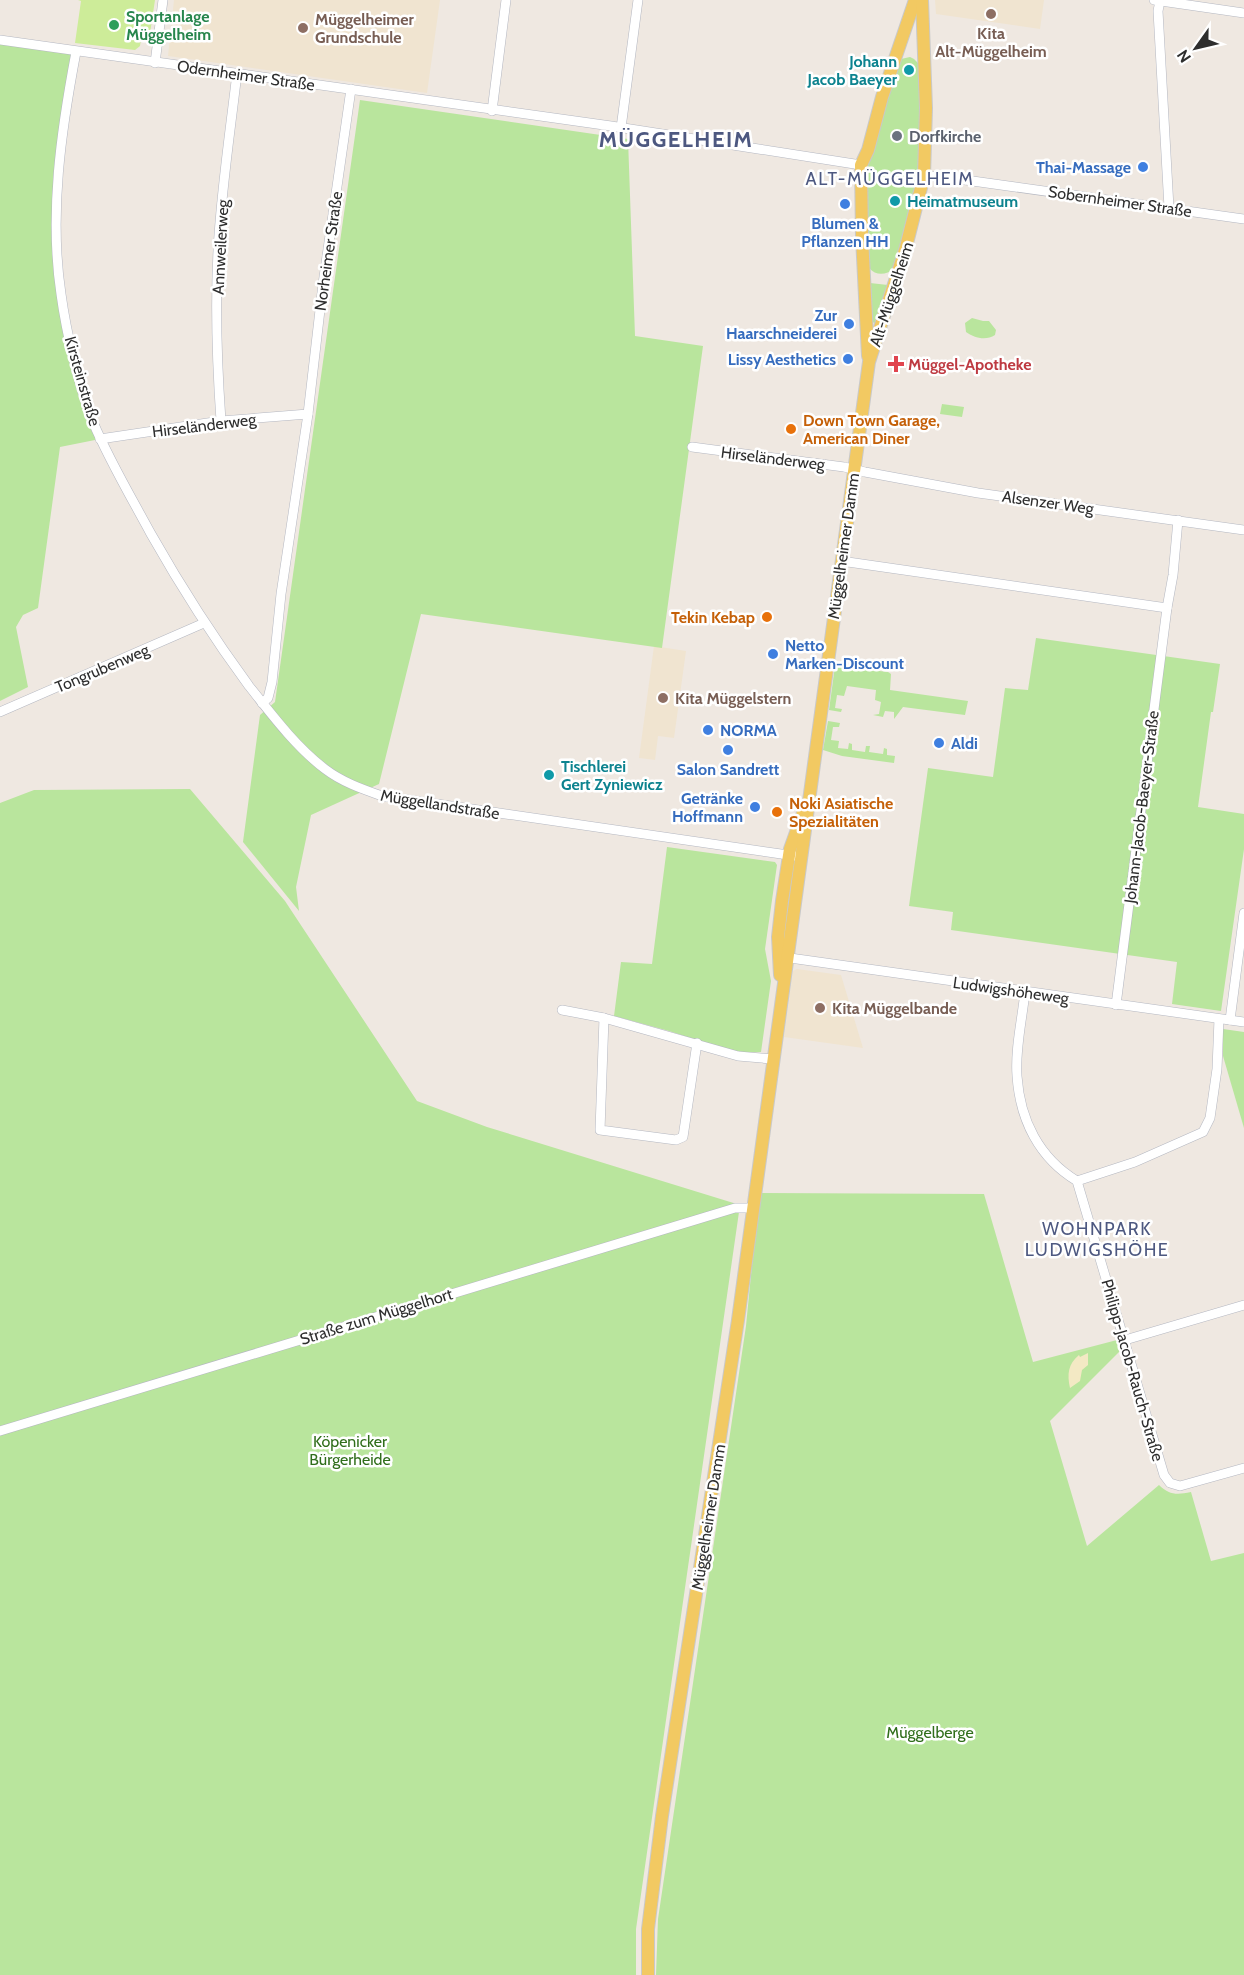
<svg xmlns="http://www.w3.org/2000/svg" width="1244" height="1975" viewBox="0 0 1244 1975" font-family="Cabin,sans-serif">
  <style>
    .education { fill: #f0e4d0 }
    .green { fill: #b9e59d }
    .sand { fill: #f3e9c4 }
    .pitch { fill: #cdec99 }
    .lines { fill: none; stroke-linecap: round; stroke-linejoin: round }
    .minor-casing { stroke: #b4b7c1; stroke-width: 10 }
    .major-casing { stroke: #c9c9c9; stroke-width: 14 }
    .minor { stroke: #fff; stroke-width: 9 }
    .major { stroke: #f2c962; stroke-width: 12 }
    .education-dot { fill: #8d6e63; stroke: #fff; stroke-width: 2 }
    .leisure-dot { fill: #2e9e5b; stroke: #fff; stroke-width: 2 }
    .culture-dot { fill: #0f9aa8; stroke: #fff; stroke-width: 2 }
    .worship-dot { fill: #6b7280; stroke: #fff; stroke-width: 2 }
    .shop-dot { fill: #3f7fe0; stroke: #fff; stroke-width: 2 }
    .health-dot { fill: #e0444e; stroke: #fff; stroke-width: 2 }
    .food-dot { fill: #e8710a; stroke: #fff; stroke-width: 2 }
    .labels { text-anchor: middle; stroke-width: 5; stroke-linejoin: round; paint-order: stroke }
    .leisure-label { font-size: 16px; font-weight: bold; fill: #27864d; stroke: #fff; text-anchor: start }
    .education-label { font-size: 16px; font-weight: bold; fill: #785e54; stroke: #fff; text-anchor: start }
    .culture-label { font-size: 16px; font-weight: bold; fill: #0d838f; stroke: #fff; text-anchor: start }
    .street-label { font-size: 16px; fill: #2e2e2e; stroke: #fff }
    .worship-label { font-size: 16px; font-weight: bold; fill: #5b616d; stroke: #fff; text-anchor: start }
    .shop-label { font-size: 16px; font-weight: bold; fill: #366cbe; stroke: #fff; text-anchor: end }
    .health-label { font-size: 16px; font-weight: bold; fill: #be3a42; stroke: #fff; text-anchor: start }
    .food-label { font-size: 16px; font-weight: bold; fill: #c56008; stroke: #fff; text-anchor: start }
    .park-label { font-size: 16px; fill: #306e1b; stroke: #fff }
    .neighbourhood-label { font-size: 18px; letter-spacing: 1.5px; fill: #4d5880; stroke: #fff }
    .district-label { font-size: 22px; font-weight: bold; letter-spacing: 1.5px; fill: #4d5880; stroke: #fff }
  </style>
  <rect width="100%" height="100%" fill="#efe8e1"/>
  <g class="education">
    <path d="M174 0H440L427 93 168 56Z"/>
    <path d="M935 0H1044L1040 29 936 14Z"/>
    <path d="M654 646 686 651 674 738 658 736 655 760 639 758Z"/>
    <path d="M797 969 841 975 863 1048 784 1037 793 971Z"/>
  </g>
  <g class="green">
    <path d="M0 41 76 52 56 217 68 330 100 439 60 447 38 608 23 615 16 627 28 687 0 701Z"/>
    <path d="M910 57 914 59 920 65 922 107 917 195 894 269C886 275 876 276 869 268 868 228 862 187 871 147 877 118 891 88 901 59Z"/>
    <path d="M360 100 628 139 635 336 703 346 662 648 421 614 379 784 311 815 296 887 299 911 243 842 260 715 275 702Z"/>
    <path d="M870 283 888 285 875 323 872 322Z"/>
    <path d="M972 318 983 321H989L996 330 995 335C986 341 974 338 966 332L965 323Z"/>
    <path d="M942 404 964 407 962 417 940 414Z"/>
    <path d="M1036 638 1220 664 1213 712H1211L1198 807 1244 814V849L1221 1011 1172 1004 1177 962 951 930 953 912 909 906 928 768 993 777 1005 688 1028 690Z"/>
    <path d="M835 666 888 672 891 674 890 690 968 701 965 715 903 707 894 719V712L885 711 883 717 873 715 879 714 881 702 875 700 876 690 847 686 844 696 837 695 835 708 842 709 841 712 829 710Z"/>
    <path d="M828 721 840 723 839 727H833L831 740 839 741 838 748 848 749 849 743 852 744V750L865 752 866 746H870L869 752 883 754 884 748 887 749V755L895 756 894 763 842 756 823 750Z"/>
    <path d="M190 789 285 901 417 1101 487 1127 740 1205 636 1929V1975H0V803L34 790Z"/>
    <path d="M667 847 775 862 777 865 765 949 771 981 761 1052 736 1053 669 1031 614 1016 621 962 652 964Z"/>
    <path d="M1223 1029 1244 1032V1128L1223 1056Z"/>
    <path d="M759 1193 984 1194 1033 1362 1117 1340 1120 1351 1050 1421 1087 1546 1159 1485C1169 1495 1177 1495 1191 1492L1211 1561 1244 1553V1975H656L658 1919 746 1326Z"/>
  </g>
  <path class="sand" d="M1088 1353V1365L1082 1370 1080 1381 1070 1388C1067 1374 1068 1364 1079 1355L1080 1357Z"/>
  <path class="pitch" d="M78 0H155L149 40 141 39 140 46 135 50 75 43 81 1Z"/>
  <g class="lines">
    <g class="minor-casing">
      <g id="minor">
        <path d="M1154 0 1244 13"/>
        <path d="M1160 1 1158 11 1169 208"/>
        <path d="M0 40 611 126 861 165"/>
        <path d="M76 52C61 131 49 214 61 294 66 331 79 388 93 422 109 460 131 497 151 534 181 587 213 637 249 686 272 715 296 747 325 769 342 782 362 789 382 796L795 856"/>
        <path d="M155 63 163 0"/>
        <path d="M492 111 506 0"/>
        <path d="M621 128 638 0"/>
        <path d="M924 176 944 177 1244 219"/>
        <path d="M221 421C217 364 215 308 218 251 221 192 230 133 237 73"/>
        <path d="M100 439 221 421 308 414"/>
        <path d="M692 447 844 467 865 472 978 493 1244 530"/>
        <path d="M841 561 1167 608"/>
        <path d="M262 703 268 698 272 682 281 594 308 414 323 284 351 89"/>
        <path d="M0 712 204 623"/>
        <path d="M783 957 1244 1022"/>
        <path d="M1025 992C1022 1020 1015 1049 1017 1076 1020 1120 1039 1158 1077 1181L1164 1475 1170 1483 1180 1486 1244 1468"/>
        <path d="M1116 1005 1167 608 1173 575 1178 520"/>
        <path d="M562 1010 604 1018 738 1056 772 1059"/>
        <path d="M604 1018 600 1130 676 1140 683 1137 697 1043"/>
        <path d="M1230 1020 1244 913"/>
        <path d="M1077 1181 1135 1162 1203 1132 1210 1118 1217 1069 1219 1019"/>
        <path d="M1125 1340 1244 1305"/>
        <path d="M0 1431 735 1208H753"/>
      </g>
    </g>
    <g class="major-casing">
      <g id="major">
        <path d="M868 356 862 237 861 165 868 150 882 97 915 0"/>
        <path d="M780 975 778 937 782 901 790 849 804 810"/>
        <path d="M648 1975V1929L662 1816 738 1320 869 362 906 247 924 176 926 108 922 0"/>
      </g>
    </g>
    <use href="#minor" class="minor"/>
    <use href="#major" class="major"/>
  </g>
  <g class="education-dot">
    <circle cx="991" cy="14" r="6"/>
    <circle cx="303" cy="28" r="6"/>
    <circle cx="663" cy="698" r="6"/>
    <circle cx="820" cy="1008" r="6"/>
  </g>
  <circle class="leisure-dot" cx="114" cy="25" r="6"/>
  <g class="culture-dot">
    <circle cx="909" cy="70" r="6"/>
    <circle cx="895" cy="201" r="6"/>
    <circle cx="549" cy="775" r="6"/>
  </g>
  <circle class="worship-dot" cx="897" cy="136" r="6"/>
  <g class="shop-dot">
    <circle cx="1143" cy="167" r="6"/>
    <circle cx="845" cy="204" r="6"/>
    <circle cx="849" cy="324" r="6"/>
    <circle cx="848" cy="359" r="6"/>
    <circle cx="773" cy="654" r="6"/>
    <circle cx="708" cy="730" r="6"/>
    <circle cx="939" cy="743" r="6"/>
    <circle cx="728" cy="750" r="6"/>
    <circle cx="755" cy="807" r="6"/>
  </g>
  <path class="health-dot" d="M893 355h6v6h6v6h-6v6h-6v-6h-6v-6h6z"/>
  <g class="food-dot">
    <circle cx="791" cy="429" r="6"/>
    <circle cx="767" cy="617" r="6"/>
    <circle cx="777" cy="812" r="6"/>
  </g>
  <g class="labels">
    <g class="leisure-label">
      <text x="126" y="22">Sportanlage<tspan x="126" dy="18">Müggelheim</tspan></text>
    </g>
    <g class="education-label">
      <text x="315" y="25">Müggelheimer<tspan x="315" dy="18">Grundschule</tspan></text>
      <text x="991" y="39" text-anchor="middle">Kita<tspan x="991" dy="18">Alt-Müggelheim</tspan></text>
      <text x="675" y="704">Kita Müggelstern</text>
      <text x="832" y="1014">Kita Müggelbande</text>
    </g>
    <g class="culture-label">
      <text x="897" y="67" text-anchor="end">Johann<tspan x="897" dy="18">Jacob Baeyer</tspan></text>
      <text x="907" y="207">Heimatmuseum</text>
      <text x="561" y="772">Tischlerei<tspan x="561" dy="18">Gert Zyniewicz</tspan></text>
    </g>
    <g class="street-label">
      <text transform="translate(246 75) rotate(8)" y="6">Odernheimer Straße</text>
      <text transform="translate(1120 201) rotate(8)" y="6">Sobernheimer Straße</text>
      <text transform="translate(220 247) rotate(-87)" y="6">Annweilerweg</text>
      <text transform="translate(328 251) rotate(-82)" y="6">Norheimer Straße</text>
      <text transform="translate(891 294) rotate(-72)" y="6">Alt-Müggelheim</text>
      <text transform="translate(83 381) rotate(74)" y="6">Kirsteinstraße</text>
      <text transform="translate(204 425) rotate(-7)" y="6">Hirseländerweg</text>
      <text transform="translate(773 458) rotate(7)" y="6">Hirseländerweg</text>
      <text transform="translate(1048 502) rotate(8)" y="6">Alsenzer Weg</text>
      <text transform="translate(843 546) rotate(-82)" y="6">Müggelheimer Damm</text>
      <text transform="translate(102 668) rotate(-23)" y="6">Tongrubenweg</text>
      <text transform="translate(440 804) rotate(9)" y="6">Müggellandstraße</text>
      <text transform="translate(1141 807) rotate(-83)" y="6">Johann-Jacob-Baeyer-Straße</text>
      <text transform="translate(1011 990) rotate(8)" y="6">Ludwigshöheweg</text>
      <text transform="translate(376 1316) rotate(-17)" y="6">Straße zum Müggelhort</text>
      <text transform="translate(1133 1370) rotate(74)" y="6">Philipp-Jacob-Rauch-Straße</text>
      <text transform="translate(708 1517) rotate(-81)" y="6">Müggelheimer Damm</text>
    </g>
    <g class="worship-label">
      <text x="909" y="142">Dorfkirche</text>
    </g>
    <g class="shop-label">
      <text x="1131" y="173">Thai-Massage</text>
      <text x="845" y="229" text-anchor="middle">Blumen &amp;<tspan x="845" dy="18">Pflanzen HH</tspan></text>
      <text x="837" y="321">Zur<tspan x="837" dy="18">Haarschneiderei</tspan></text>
      <text x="836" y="365">Lissy Aesthetics</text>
      <text x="785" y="651" text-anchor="start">Netto<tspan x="785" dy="18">Marken-Discount</tspan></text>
      <text x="720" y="736" text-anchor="start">NORMA</text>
      <text x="951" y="749" text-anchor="start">Aldi</text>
      <text x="728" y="775" text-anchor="middle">Salon Sandrett</text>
      <text x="743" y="804">Getränke<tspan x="743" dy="18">Hoffmann</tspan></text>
    </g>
    <g class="health-label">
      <text x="908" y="370">Müggel-Apotheke</text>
    </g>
    <g class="food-label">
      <text x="803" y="426">Down Town Garage,<tspan x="803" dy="18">American Diner</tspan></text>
      <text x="755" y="623" text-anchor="end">Tekin Kebap</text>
      <text x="789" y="809">Noki Asiatische<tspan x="789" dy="18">Spezialitäten</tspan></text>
    </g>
    <g class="park-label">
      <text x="350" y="1447">Köpenicker<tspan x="350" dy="18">Bürgerheide</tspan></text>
      <text x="930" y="1738">Müggelberge</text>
    </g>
    <g class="neighbourhood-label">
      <text x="890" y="185">ALT-MÜGGELHEIM</text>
      <text x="1097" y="1235">WOHNPARK<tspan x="1097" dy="21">LUDWIGSHÖHE</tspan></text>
    </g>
    <g class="district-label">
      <text x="676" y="147">MÜGGELHEIM</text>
    </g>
  </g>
  <g transform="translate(1196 48) rotate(236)" stroke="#ffffff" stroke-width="4.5" paint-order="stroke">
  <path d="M0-4.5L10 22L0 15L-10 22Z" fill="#2e2e2e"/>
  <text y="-9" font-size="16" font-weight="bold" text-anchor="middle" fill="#2e2e2e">N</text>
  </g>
</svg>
